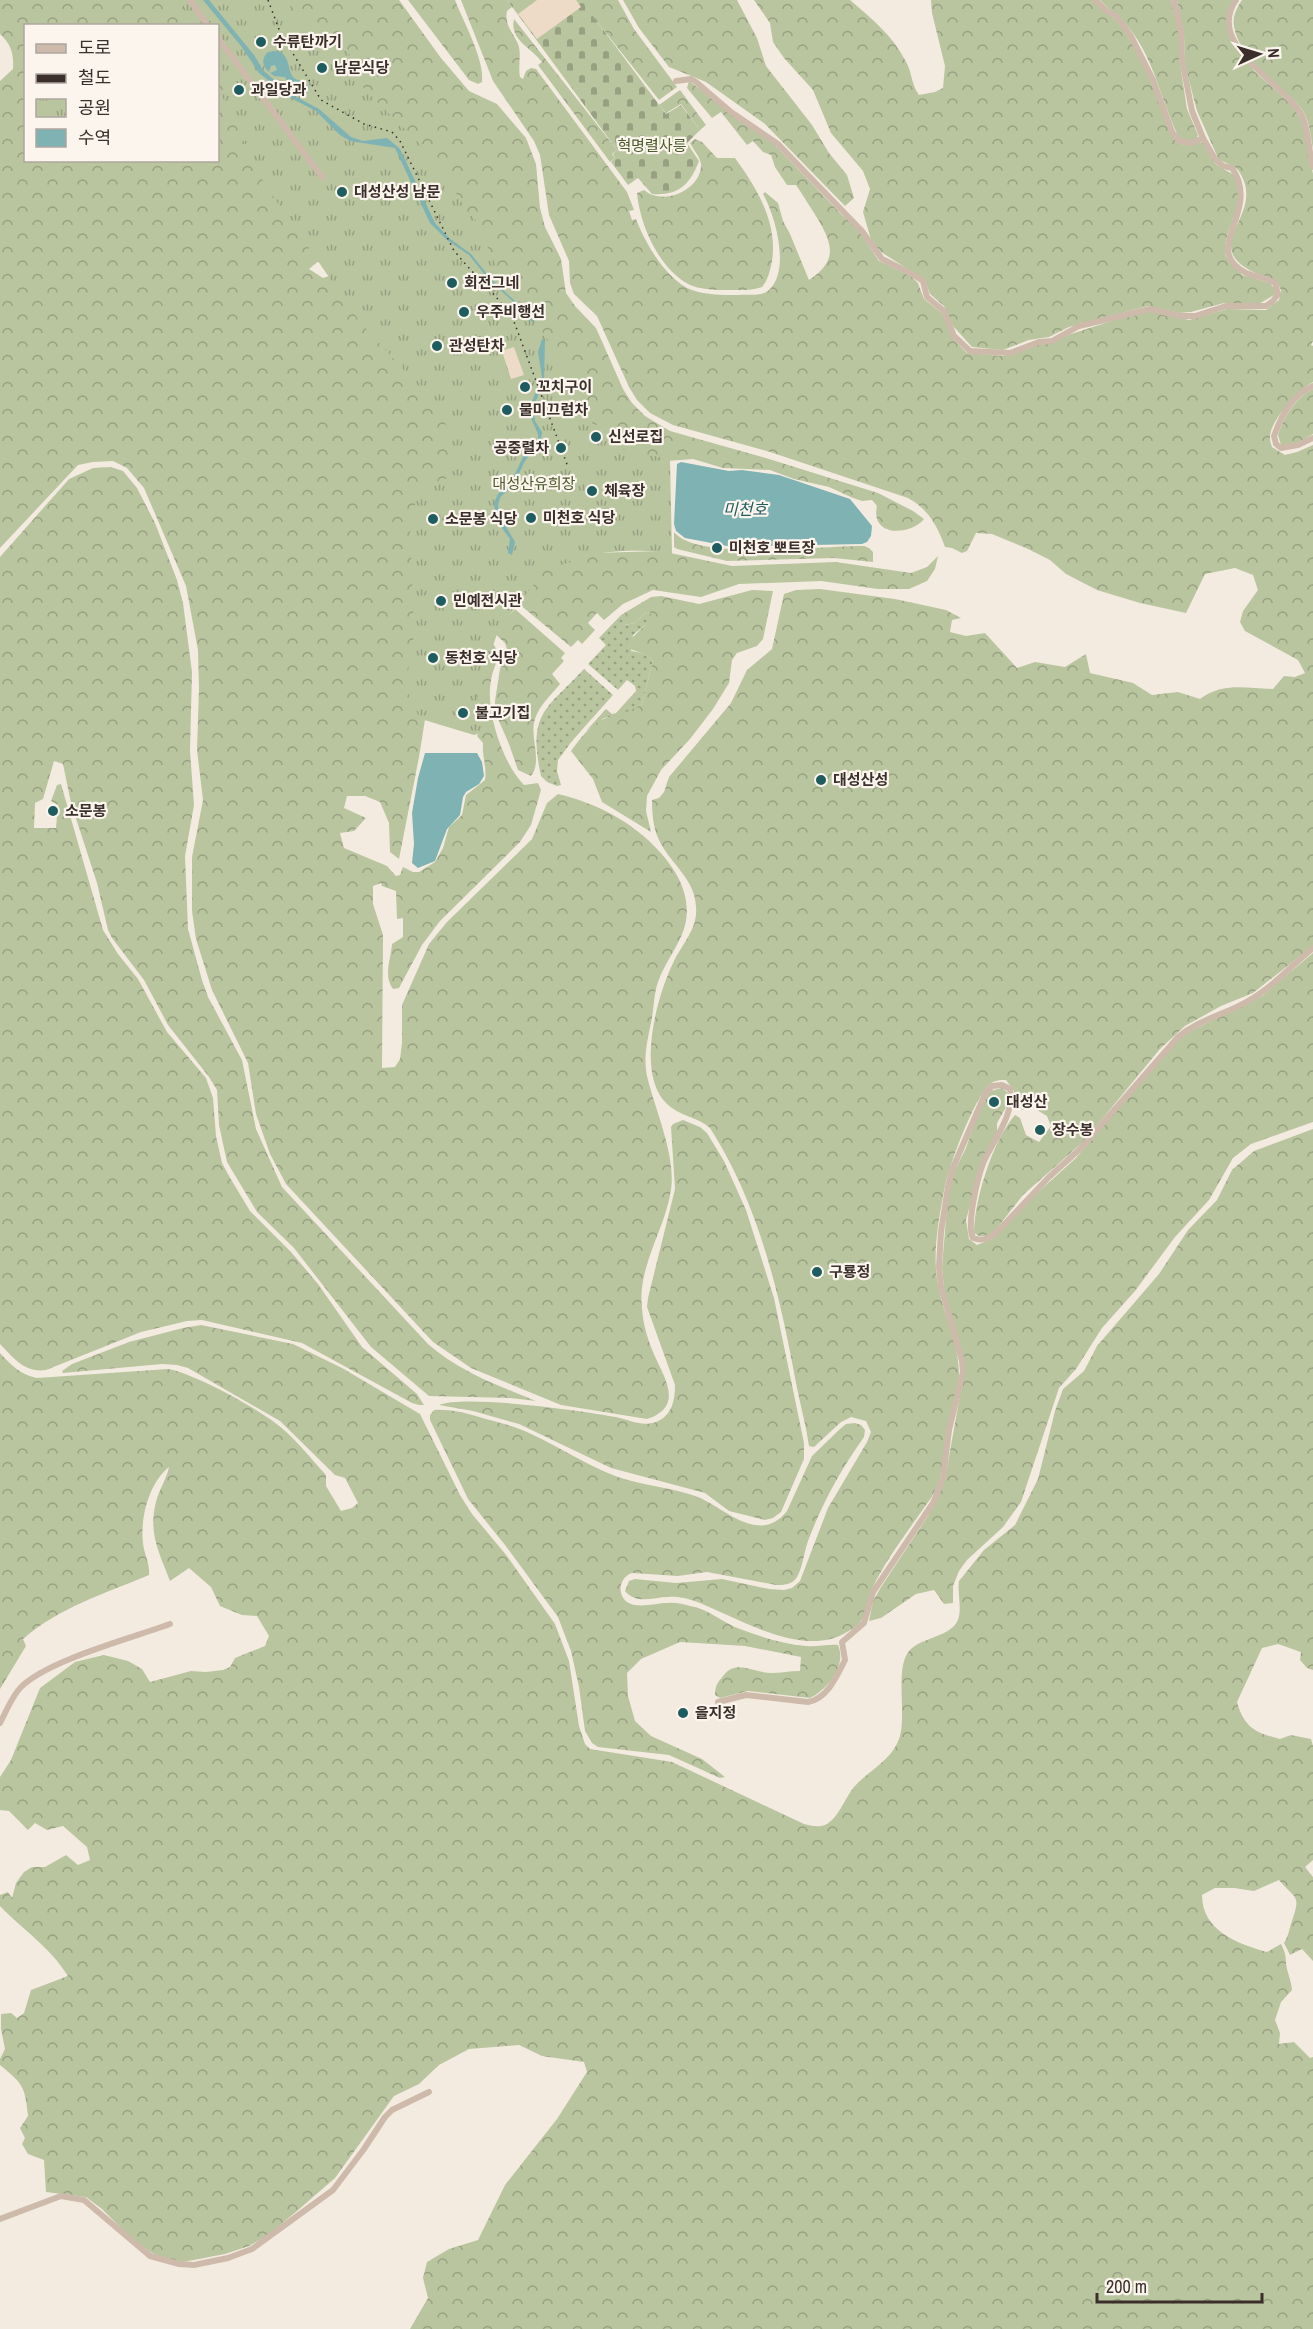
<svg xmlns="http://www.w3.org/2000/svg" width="1313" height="2329" viewBox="0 0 1313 2329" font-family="'Archivo Narrow','Noto Sans KR',sans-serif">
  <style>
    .grass { fill: url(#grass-dots) }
    .forest { fill: url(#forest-crowns) }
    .cemetery { fill: url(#cemetery-stones) }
    .park { fill: url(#park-tufts) }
    .plaza { fill: #eddbc7 }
    .water { fill: #7eb2b3 }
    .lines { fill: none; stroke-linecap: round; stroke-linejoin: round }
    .minor { stroke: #cdbaab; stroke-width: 6 }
    .rail { stroke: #3b2f2b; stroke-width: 1.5; stroke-dasharray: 1.5 4.5; stroke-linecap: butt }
    .poi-dot { fill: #1e5c5f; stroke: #fbf5ed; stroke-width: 2 }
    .labels { text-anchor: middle; stroke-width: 4.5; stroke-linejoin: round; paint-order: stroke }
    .poi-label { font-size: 15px; font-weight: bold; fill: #3b2f2b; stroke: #fbf5ed; text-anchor: start }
    .park-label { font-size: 15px; fill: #4b5b2d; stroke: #fbf5ed }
    .water-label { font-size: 16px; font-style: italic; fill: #1e5c5f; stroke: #fbf5ed }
  </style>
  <defs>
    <pattern id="grass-dots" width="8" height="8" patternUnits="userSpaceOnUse" patternTransform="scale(1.5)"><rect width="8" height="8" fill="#b9c59f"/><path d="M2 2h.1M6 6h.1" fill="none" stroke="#98a082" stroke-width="1.8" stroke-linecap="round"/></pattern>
    <pattern id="forest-crowns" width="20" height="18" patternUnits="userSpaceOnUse" patternTransform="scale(1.5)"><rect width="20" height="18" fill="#b9c59f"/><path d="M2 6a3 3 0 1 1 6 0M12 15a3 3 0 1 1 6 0" fill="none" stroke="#98a082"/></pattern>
    <pattern id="cemetery-stones" width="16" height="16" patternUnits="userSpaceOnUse" patternTransform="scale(1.5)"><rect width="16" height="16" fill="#b9c59f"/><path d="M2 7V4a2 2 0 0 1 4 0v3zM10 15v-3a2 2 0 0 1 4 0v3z" fill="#98a082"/></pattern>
    <pattern id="park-tufts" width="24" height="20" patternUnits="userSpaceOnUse" patternTransform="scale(1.5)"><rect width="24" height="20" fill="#b9c59f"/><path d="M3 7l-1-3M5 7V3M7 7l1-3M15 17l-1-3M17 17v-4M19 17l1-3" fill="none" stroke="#98a082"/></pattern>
  </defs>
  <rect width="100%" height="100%" fill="#f4ebe0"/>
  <g class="grass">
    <path d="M646 612 653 613 645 625 633 635 631 651 642 653 653 660 642 704 627 714 604 718 586 731 606 709 612 714 616 713 636 691 635 686 627 680 618 690 588 664 606 645 599 638 621 615 625 625 635 623Z"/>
    <path d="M584 669 613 695 572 741 558 760 557 771 561 785 557 786 547 782 541 776C527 712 547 709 584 669Z"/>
  </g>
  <g class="forest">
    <path d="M0 0H179L197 25 26 26V160H218V56L321 259 309 269 323 278 332 275 444 411 453 444 460 502 419 757 399 859 390 852 389 823 380 802 365 796H347L344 808 366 818 354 831 340 833 344 848 387 866 396 876 400 875 403 867 413 872H419L435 862 443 848 449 827 462 815 466 795 485 780C487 767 482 757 483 743L477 736 483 727 474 698 490 644 494 645 499 654C497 663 492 671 491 681 485 711 503 764 524 785L538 783 541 790 531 825 520 842 440 921 422 945 399 988 393 989C383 976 391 959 392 944L403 937V918L397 919 396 891 382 886 381 883 373 886V904L383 935 382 1068 395 1067 400 1059 402 1043V1005L429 944 447 922 532 839 547 803 558 794C596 803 633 822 659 851 679 873 693 899 684 929 678 947 664 964 658 982 654 993 654 1006 652 1018 648 1039 642 1058 648 1080 656 1112 676 1156 671 1190 665 1230 637 1267 642 1308 643 1324 647 1337 653 1352 663 1376 686 1406 647 1419L561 1405 471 1368 433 1342 286 1184 270 1154 256 1114 248 1063 212 990 196 939 192 911V857L203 800 197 750 199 688 198 650 186 586 144 488 127 468 113 461 93 462 78 465 0 548V81L13 69C14 54 11 44 0 34Z"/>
    <path d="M284 0H399L441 58 469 91 497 104 526 138 536 164 540 208 545 227 561 259 566 293 575 306 596 328 623 389 632 403 645 416 670 431 769 459 878 493 913 511 924 519C910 536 870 537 877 506L872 500 862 501 853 498 829 487 794 479 770 470 723 468 693 459 667 461 622 450 593 426 576 402 558 356 308 37 298 28Z"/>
    <path d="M408 0H455C463 21 485 60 482 82L478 84 469 80Z"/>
    <path d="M461 0H507L512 7 507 11C504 27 515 34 519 47 521 57 518 67 520 77L523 79 526 71 531 68 536 69 627 192 634 210 629 211 632 220 636 219C645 243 667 281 692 290 707 295 722 295 738 295 747 294 762 297 769 290 791 270 775 215 763 194L765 192 778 203 783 221 790 234 809 280C836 262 834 247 819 221 811 208 804 197 796 185H787L775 167 771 155 763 152 753 141 747 145 721 112 712 118 687 88 689 81 774 144 841 214 858 229 879 261 912 277 918 283 924 299 943 314 953 339 967 353 1003 356 1130 315 1150 311 1189 320 1227 309 1266 310 1279 300 1281 290 1276 281C1180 250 1273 219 1238 170 1233 164 1224 164 1218 158L1197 111 1185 65 1184 35 1177 0H1234L1227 29 1230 38 1254 71 1292 105 1302 121 1313 174V341L1311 345 1313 346V382C1299 389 1269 422 1270 438 1270 441 1271 444 1272 447L1285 455 1297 452 1313 445V946L1253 993 1221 1006 1185 1026 1160 1049 1084 1141 1023 1195 994 1232 987 1236H979L974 1233C974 1200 993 1140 1015 1115L1020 1118 1026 1135 1039 1142 1051 1126 1047 1116 1030 1106 1023 1110 1015 1105 1014 1091 1006 1080C1000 1080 994 1080 989 1085 973 1101 950 1163 945 1186 940 1212 934 1243 936 1269 938 1306 960 1340 959 1377L939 1483 931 1498C913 1524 886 1559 873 1587 868 1597 868 1611 861 1621 858 1627 852 1629 847 1632 804 1659 740 1619 700 1603 690 1599 678 1596 668 1597 653 1597 637 1605 625 1591L629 1581 635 1579 676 1583 722 1579 769 1589 784 1590 792 1588 800 1581 828 1508 867 1442 871 1432 866 1421 851 1417 841 1422 814 1447 809 1446C806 1425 800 1404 796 1383 780 1296 759 1204 710 1128 698 1117 679 1116 667 1104 635 1074 657 995 674 961 683 943 698 928 696 907 695 878 670 864 659 840 653 828 652 812 652 800L659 798 664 792 669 777 731 703 747 670 772 649 784 594 796 590 820 589 895 599 946 610 961 618 952 620 950 632 966 636 985 633 1017 668 1035 662 1065 667 1086 654 1090 673 1133 683 1152 695 1178 692 1200 699C1222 682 1246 688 1273 689L1284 676 1295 677 1305 673 1298 660 1245 631 1240 622 1243 611 1258 590 1253 575 1235 568 1205 574 1186 613 1140 603 1097 590 1066 574 1050 560 1026 548 992 534 976 533 967 551 962 553 952 548 945 547C937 525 928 509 908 498L770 452 673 425 650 413 637 400 629 387 597 316 574 294 570 283 569 261 549 215 540 155 534 141 493 81Z"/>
    <path d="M580 0H618L634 29 677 87 659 100Z"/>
    <path d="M623 0H737L757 38 766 66 812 125 829 153 847 175 854 198 845 206 765 124 706 82 669 67 639 28Z"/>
    <path d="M754 0H850C871 18 892 35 905 60 912 71 911 84 919 95L935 92 943 88 945 66 932 13 931 0H1092C1099 8 1109 13 1117 21 1145 51 1157 103 1174 139 1185 149 1190 144 1203 142 1207 149 1210 157 1215 163 1223 172 1235 170 1238 184 1245 209 1220 233 1226 257L1242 275 1270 283 1276 291 1274 295 1257 305 1224 303 1191 312 1179 313 1148 306 1069 327 1049 337 1029 340 1003 350 972 347 953 326 944 306 930 294 925 280 881 252 872 243 863 212 870 189 863 171 831 133 813 90 784 58 773 42 770 23Z"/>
    <path d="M1100 0H1171L1179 32V57L1187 109 1195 128 1198 135 1196 140 1183 141 1178 136C1162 102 1155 64 1133 33 1123 20 1111 11 1100 0Z"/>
    <path d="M1242 0H1313V149C1311 139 1310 126 1306 117 1303 108 1295 101 1288 95 1269 77 1238 54 1234 26 1232 17 1237 7 1242 0Z"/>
    <path d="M514 19 617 150 612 154 615 158 610 162 538 65 542 62C532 48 509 40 514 19Z"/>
    <path d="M680 90 706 125 700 130 681 104 666 113 659 105Z"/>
    <path d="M695 139 702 142 717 158H735C757 188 778 223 772 261 770 271 768 280 762 287 752 291 741 290 730 290 716 290 700 290 688 284 658 267 640 225 637 193L644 190C664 207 702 189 701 164 700 157 693 149 690 143Z"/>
    <path d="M1313 389V434L1294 445H1281L1278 435C1283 418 1296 397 1313 389Z"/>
    <path d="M111 467 123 471 137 488 155 523 177 580 183 603 192 672 190 751 194 805 185 856 188 929 202 980 208 997 242 1060 256 1129 282 1187 428 1344C460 1372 497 1385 536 1401L510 1398 429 1396 371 1347 294 1248 257 1212 227 1162 219 1125 217 1090 209 1077 168 1025 144 980 112 938 108 930 97 883 71 803 63 764 54 761 43 799 35 803 34 828H56L58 805 51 801 57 785 61 784 103 930 118 954 138 979 167 1032 206 1078 213 1098 216 1136 222 1163 229 1176 250 1211 291 1252 318 1284 362 1347 417 1394 424 1405H419L412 1403 302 1343 202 1320 187 1321 141 1332 46 1370C24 1373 14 1358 0 1344V557L69 479 93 468Z"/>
    <path d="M674 532C697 562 826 545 864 546L869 548 873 552V562L834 558 727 561 677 549 674 547Z"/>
    <path d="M661 551 732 566 836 562 911 573 927 567 938 556 935 569 927 581 909 589H878L821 581 739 584 701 597 653 590 623 604 604 620 597 613 588 623 595 630 582 644 578 640 571 647 519 604 528 570 593 553Z"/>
    <path d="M752 590 773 591 763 639 757 646 737 653 732 660 729 683 713 709 690 739 661 770 647 796 646 811 651 832 602 802 593 779 571 751C580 739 591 723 606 718 622 713 628 713 642 704L653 660 642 653 623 647 645 625 652 613 646 612 635 623 624 625 621 615 651 597 661 596 699 604Z"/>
    <path d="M515 609 565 653 561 658 564 661 552 674 560 684C551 695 539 706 535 719 529 736 543 761 531 776L518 770 509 744 495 712V701L500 669 507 649 505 643 493 632Z"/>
    <path d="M1313 953V1122L1251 1144 1233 1158 1209 1200 1175 1237 1135 1291 1102 1328 1076 1369 1059 1388 1021 1502 1003 1527 967 1560 959 1571 953 1586V1603L944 1604 934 1590 916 1594 881 1618 869 1621 873 1601 881 1587 928 1516 945 1479 964 1373 944 1288 942 1267 948 1195 954 1172 966 1148 979 1110 990 1091 1002 1088 1008 1093 1009 1102 997 1123V1134L982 1161 966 1220 969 1239 977 1245 992 1239 1036 1194 1076 1158 1170 1048 1185 1034 1262 996Z"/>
    <path d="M683 1120 700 1127 707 1133 724 1161 746 1210 774 1298 804 1443V1459L781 1512 773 1518 765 1520 729 1511 705 1493 611 1468 519 1424 473 1411 439 1405C464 1394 584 1411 616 1417 629 1420 643 1427 656 1422 672 1416 675 1400 675 1385L647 1307 648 1298 675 1189 671 1127 673 1124Z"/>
    <path d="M1313 1129V1670L1307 1668 1300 1660 1301 1652 1278 1644 1262 1648 1237 1702C1244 1727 1255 1733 1280 1739L1291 1735 1311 1739 1313 1746V1860L1305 1867 1313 1877V1961L1302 1949 1290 1955 1284 1943C1289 1935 1289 1929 1292 1921 1301 1894 1296 1900 1279 1880L1254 1891 1234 1888H1215L1202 1895C1202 1931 1238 1944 1267 1952L1281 1944C1285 1952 1286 1956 1286 1964 1287 1972 1291 1979 1292 1990L1281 2002 1275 2020 1280 2033 1279 2044 1294 2042 1310 2058 1313 2057V2329H410L428 2298 423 2278 427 2262 449 2249 478 2240 505 2185 557 2119 587 2072 584 2062 542 2056 519 2045 469 2049 439 2065 419 2084 394 2096 335 2178 297 2211 268 2235 249 2246 225 2254 183 2262 161 2257 150 2252 127 2234 102 2209 86 2197 46 2192 44 2160 28 2154 22 2144 25 2138 20 2128 28 2116C25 2086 23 2084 0 2065V2059L5 2049 1 2029V2014L11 2013 17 2018 24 2013 31 1990 68 1976C50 1947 23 1930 0 1906V1895L8 1892 12 1898 16 1883 24 1872 32 1867H45L66 1855 78 1865 90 1860 87 1847 63 1826 47 1830 35 1823 28 1830 9 1811 0 1810V1777L11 1760 40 1688 75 1662 104 1655 128 1661 142 1669 150 1682 191 1671 206 1672 223 1670 230 1667 235 1658 265 1646 269 1636 257 1616 242 1615 220 1606 211 1587 189 1568 170 1581C159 1552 148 1533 156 1502 159 1490 167 1478 169 1467 149 1483 140 1518 143 1543 144 1554 150 1563 149 1575 104 1594 60 1607 23 1639L26 1646 0 1689V1353C11 1365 21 1375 37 1378L168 1369C194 1373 265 1412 284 1430 299 1443 312 1460 326 1475V1486L341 1511 352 1508 358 1503 345 1478 335 1475 280 1421 188 1368 177 1365 162 1364 63 1373 62 1371 72 1364 129 1342 183 1328 201 1325 293 1344 342 1368 420 1414 460 1495 472 1514 507 1556 555 1624 569 1661 579 1726 585 1744 590 1749 672 1762 804 1824C811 1826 820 1828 827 1824 839 1817 845 1798 854 1787 869 1770 893 1760 900 1736 906 1714 896 1672 907 1654 917 1637 947 1639 957 1622 963 1610 957 1594 959 1581L984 1550 1015 1525 1038 1479 1055 1411 1063 1389 1084 1371 1097 1346 1159 1274 1188 1230 1217 1200 1232 1170 1254 1151Z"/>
    <path d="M434 1410C450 1409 465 1413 479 1417 496 1422 512 1425 527 1432 558 1446 586 1465 618 1477 644 1486 672 1487 698 1497 725 1508 759 1546 787 1511L812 1456 840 1429 846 1424 855 1423 861 1425 865 1430 864 1437C841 1469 822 1504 808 1541 804 1552 803 1566 797 1577 792 1585 784 1585 776 1585L707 1572 678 1576 632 1573C620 1577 616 1593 627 1602 637 1609 656 1603 667 1603 675 1602 683 1604 690 1606 709 1609 723 1623 740 1629 761 1637 783 1644 806 1646 817 1647 828 1644 838 1645 847 1665 828 1689 810 1698L748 1691 720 1698 715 1695C715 1685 718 1682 724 1675 736 1659 754 1673 771 1673 781 1673 790 1671 800 1671L801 1657 745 1646 680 1642 641 1659 627 1673 628 1696 635 1721 651 1736 702 1759 725 1777 720 1778 669 1755 598 1747 592 1743 585 1731 579 1687 571 1651 558 1617 505 1545 468 1499 430 1420V1415Z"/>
  </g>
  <path class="cemetery" d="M507 0H581L666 114 681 105 700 130 687 143 699 161C690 185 678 196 652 194L638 178 628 185 611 162 615 158 613 154 617 150Z"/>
  <path class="park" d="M177 0H288L304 30 325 28 347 49 364 89 431 155 446 176 468 213 477 221 492 258 514 296 534 319 558 355 572 362 579 392 577 401 593 424C609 427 616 436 623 450L670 459 672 554C652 549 609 550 588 556 574 560 563 566 548 567L499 628 476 696 483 709 485 732 474 735 421 719 411 703 406 683 414 635 410 523 420 487 448 478 452 470V446L442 412 360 322 264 183 222 96 227 79 218 61V26L194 25Z"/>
  <g class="plaza">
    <path d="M537 0H576L581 7 537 39 518 14Z"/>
    <path d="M514 347 524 375 511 379 502 351Z"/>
  </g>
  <g class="water">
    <path d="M203 0H209L254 55 263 70 289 93 319 109 351 137 363 141 387 138 400 149 435 223 449 238 471 254 491 279 527 312 535 321 532 322 526 313 489 280 469 255 447 240 430 223 395 148 350 141 340 135 316 111 289 97 259 73 241 46Z"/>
    <path d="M278 51C295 57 283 83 304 80L309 88 307 93 300 94 292 91 285 77 274 76 270 73 277 70 275 65 271 66 269 72C262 66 261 59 268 52Z"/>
    <path d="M542 339 545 340 544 380 533 409 535 421 542 432 541 439 525 461 512 488 501 496 498 504 499 515 515 542 512 555 508 553 510 539 496 520 494 503 498 494 511 482 525 453 538 440V434L528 411 542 377 538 352Z"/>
    <path d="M681 462 729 471 742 470 779 475 850 499 872 526 871 536 867 542 862 544 758 546 743 549 685 538 676 531 674 524 677 464Z"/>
    <path d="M425 753H477L482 762 484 776 479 784 466 792 463 797 460 815 447 829 435 861 418 868 412 863 414 844 412 813 418 778Z"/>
  </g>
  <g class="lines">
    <g class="minor">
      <path d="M190 0 208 26"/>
      <path d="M1095 0 1107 11 1116 16 1131 36 1153 80 1172 132 1179 141 1192 143 1203 138"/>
      <path d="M1236 0C1205 44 1281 82 1300 112 1309 127 1308 150 1313 167"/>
      <path d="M218 38 322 177"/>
      <path d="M676 81 691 79 696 82 731 112 778 144 862 231 882 259 914 275 923 281 927 297 944 311 954 336 970 351 1010 353 1039 342 1052 341 1079 326 1150 309 1180 316H1195L1226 306H1266L1273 301 1278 294 1275 283C1261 274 1248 279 1234 264 1212 241 1259 207 1232 168L1223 166 1215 159 1203 138 1192 111 1182 60 1181 32 1174 0"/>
      <path d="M1313 386C1293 394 1281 416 1274 436L1276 444 1281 448 1298 445 1313 438"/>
      <path d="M718 1702 746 1695 808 1702C827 1699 837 1676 845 1660L842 1642 864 1623 873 1592 933 1503 943 1478 949 1430 963 1372 962 1361 941 1287 939 1267 941 1232 948 1187 952 1170 985 1094 992 1086 1002 1085 1010 1089C1015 1113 994 1140 984 1161 978 1176 966 1224 973 1238 983 1242 989 1238 997 1232L1049 1177 1080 1149 1178 1037C1200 1019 1224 1015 1248 1001 1273 987 1291 966 1313 948"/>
      <path d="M0 1723C6 1712 12 1696 21 1687 48 1660 132 1638 170 1624"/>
      <path d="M0 2219 61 2196 84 2200 150 2256 179 2264 194 2265 228 2258 252 2249 333 2190 364 2149 385 2117 392 2110 429 2092"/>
    </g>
    <path class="rail" d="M268 0 280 32 321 100 364 124 392 132 400 141 453 249C472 274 496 293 513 319L568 467"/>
  </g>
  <g class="poi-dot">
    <circle cx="261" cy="42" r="6"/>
    <circle cx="322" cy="68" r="6"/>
    <circle cx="239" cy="90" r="6"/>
    <circle cx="342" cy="192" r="6"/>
    <circle cx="452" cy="283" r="6"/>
    <circle cx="464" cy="312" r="6"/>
    <circle cx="437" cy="346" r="6"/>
    <circle cx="525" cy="387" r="6"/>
    <circle cx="507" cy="410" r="6"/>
    <circle cx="596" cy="437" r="6"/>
    <circle cx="561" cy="448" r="6"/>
    <circle cx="592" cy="491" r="6"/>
    <circle cx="531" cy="518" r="6"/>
    <circle cx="433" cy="519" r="6"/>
    <circle cx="717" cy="548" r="6"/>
    <circle cx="441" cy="601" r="6"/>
    <circle cx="433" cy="658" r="6"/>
    <circle cx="463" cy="713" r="6"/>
    <circle cx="821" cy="780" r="6"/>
    <circle cx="53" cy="811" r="6"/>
    <circle cx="994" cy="1102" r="6"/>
    <circle cx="1040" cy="1130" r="6"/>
    <circle cx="817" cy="1272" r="6"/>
    <circle cx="683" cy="1713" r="6"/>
  </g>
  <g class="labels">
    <g class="poi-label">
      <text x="273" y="47">수류탄까기</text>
      <text x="334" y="73">남문식당</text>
      <text x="251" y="95">과일당과</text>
      <text x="354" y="197">대성산성 남문</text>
      <text x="464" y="288">회전그네</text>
      <text x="476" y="317">우주비행선</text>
      <text x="449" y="351">관성탄차</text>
      <text x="537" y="392">꼬치구이</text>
      <text x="519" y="415">물미끄럼차</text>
      <text x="608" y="442">신선로집</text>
      <text x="549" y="453" text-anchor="end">공중렬차</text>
      <text x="604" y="496">체육장</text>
      <text x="543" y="523">미천호 식당</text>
      <text x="445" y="524">소문봉 식당</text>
      <text x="729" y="553">미천호 뽀트장</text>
      <text x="453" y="606">민예전시관</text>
      <text x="445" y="663">동천호 식당</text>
      <text x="475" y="718">불고기집</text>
      <text x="833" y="785">대성산성</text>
      <text x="65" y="816">소문봉</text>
      <text x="1006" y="1107">대성산</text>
      <text x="1052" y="1135">장수봉</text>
      <text x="829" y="1277">구룡정</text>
      <text x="695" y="1718">을지정</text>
    </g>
    <g class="park-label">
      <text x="652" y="151">혁명렬사릉</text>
      <text x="534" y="489">대성산유희장</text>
    </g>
    <g class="water-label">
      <text x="745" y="515">미천호</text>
    </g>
  </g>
  <rect x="24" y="24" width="195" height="138" fill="#fbf5ed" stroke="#aea69f" stroke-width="1.5"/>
  <rect x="36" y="44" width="30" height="9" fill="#cdbaab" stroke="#aea69f" stroke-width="1.5"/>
  <text x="78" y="54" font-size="18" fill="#3b2f2b">도로</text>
  <rect x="36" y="74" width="30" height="9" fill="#3b2f2b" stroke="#aea69f" stroke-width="1.5"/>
  <text x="78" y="84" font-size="18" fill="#3b2f2b">철도</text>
  <rect x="36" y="99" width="30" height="18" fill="url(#park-tufts)" stroke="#aea69f" stroke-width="1.5"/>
  <text x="78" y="114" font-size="18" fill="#3b2f2b">공원</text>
  <rect x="36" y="129" width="30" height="18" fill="#7eb2b3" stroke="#aea69f" stroke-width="1.5"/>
  <text x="78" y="144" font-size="18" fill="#3b2f2b">수역</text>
  <g transform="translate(1259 54) rotate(86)" stroke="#fbf5ed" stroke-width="4.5" paint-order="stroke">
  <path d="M0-4.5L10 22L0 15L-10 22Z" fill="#3b2f2b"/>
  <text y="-9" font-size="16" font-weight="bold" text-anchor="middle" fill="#3b2f2b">N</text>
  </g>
  <path d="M1097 2293v9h165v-9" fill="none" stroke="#3b2f2b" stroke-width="3"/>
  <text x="1106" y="2293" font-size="18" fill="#3b2f2b" stroke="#fbf5ed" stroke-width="4.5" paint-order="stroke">200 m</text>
</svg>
